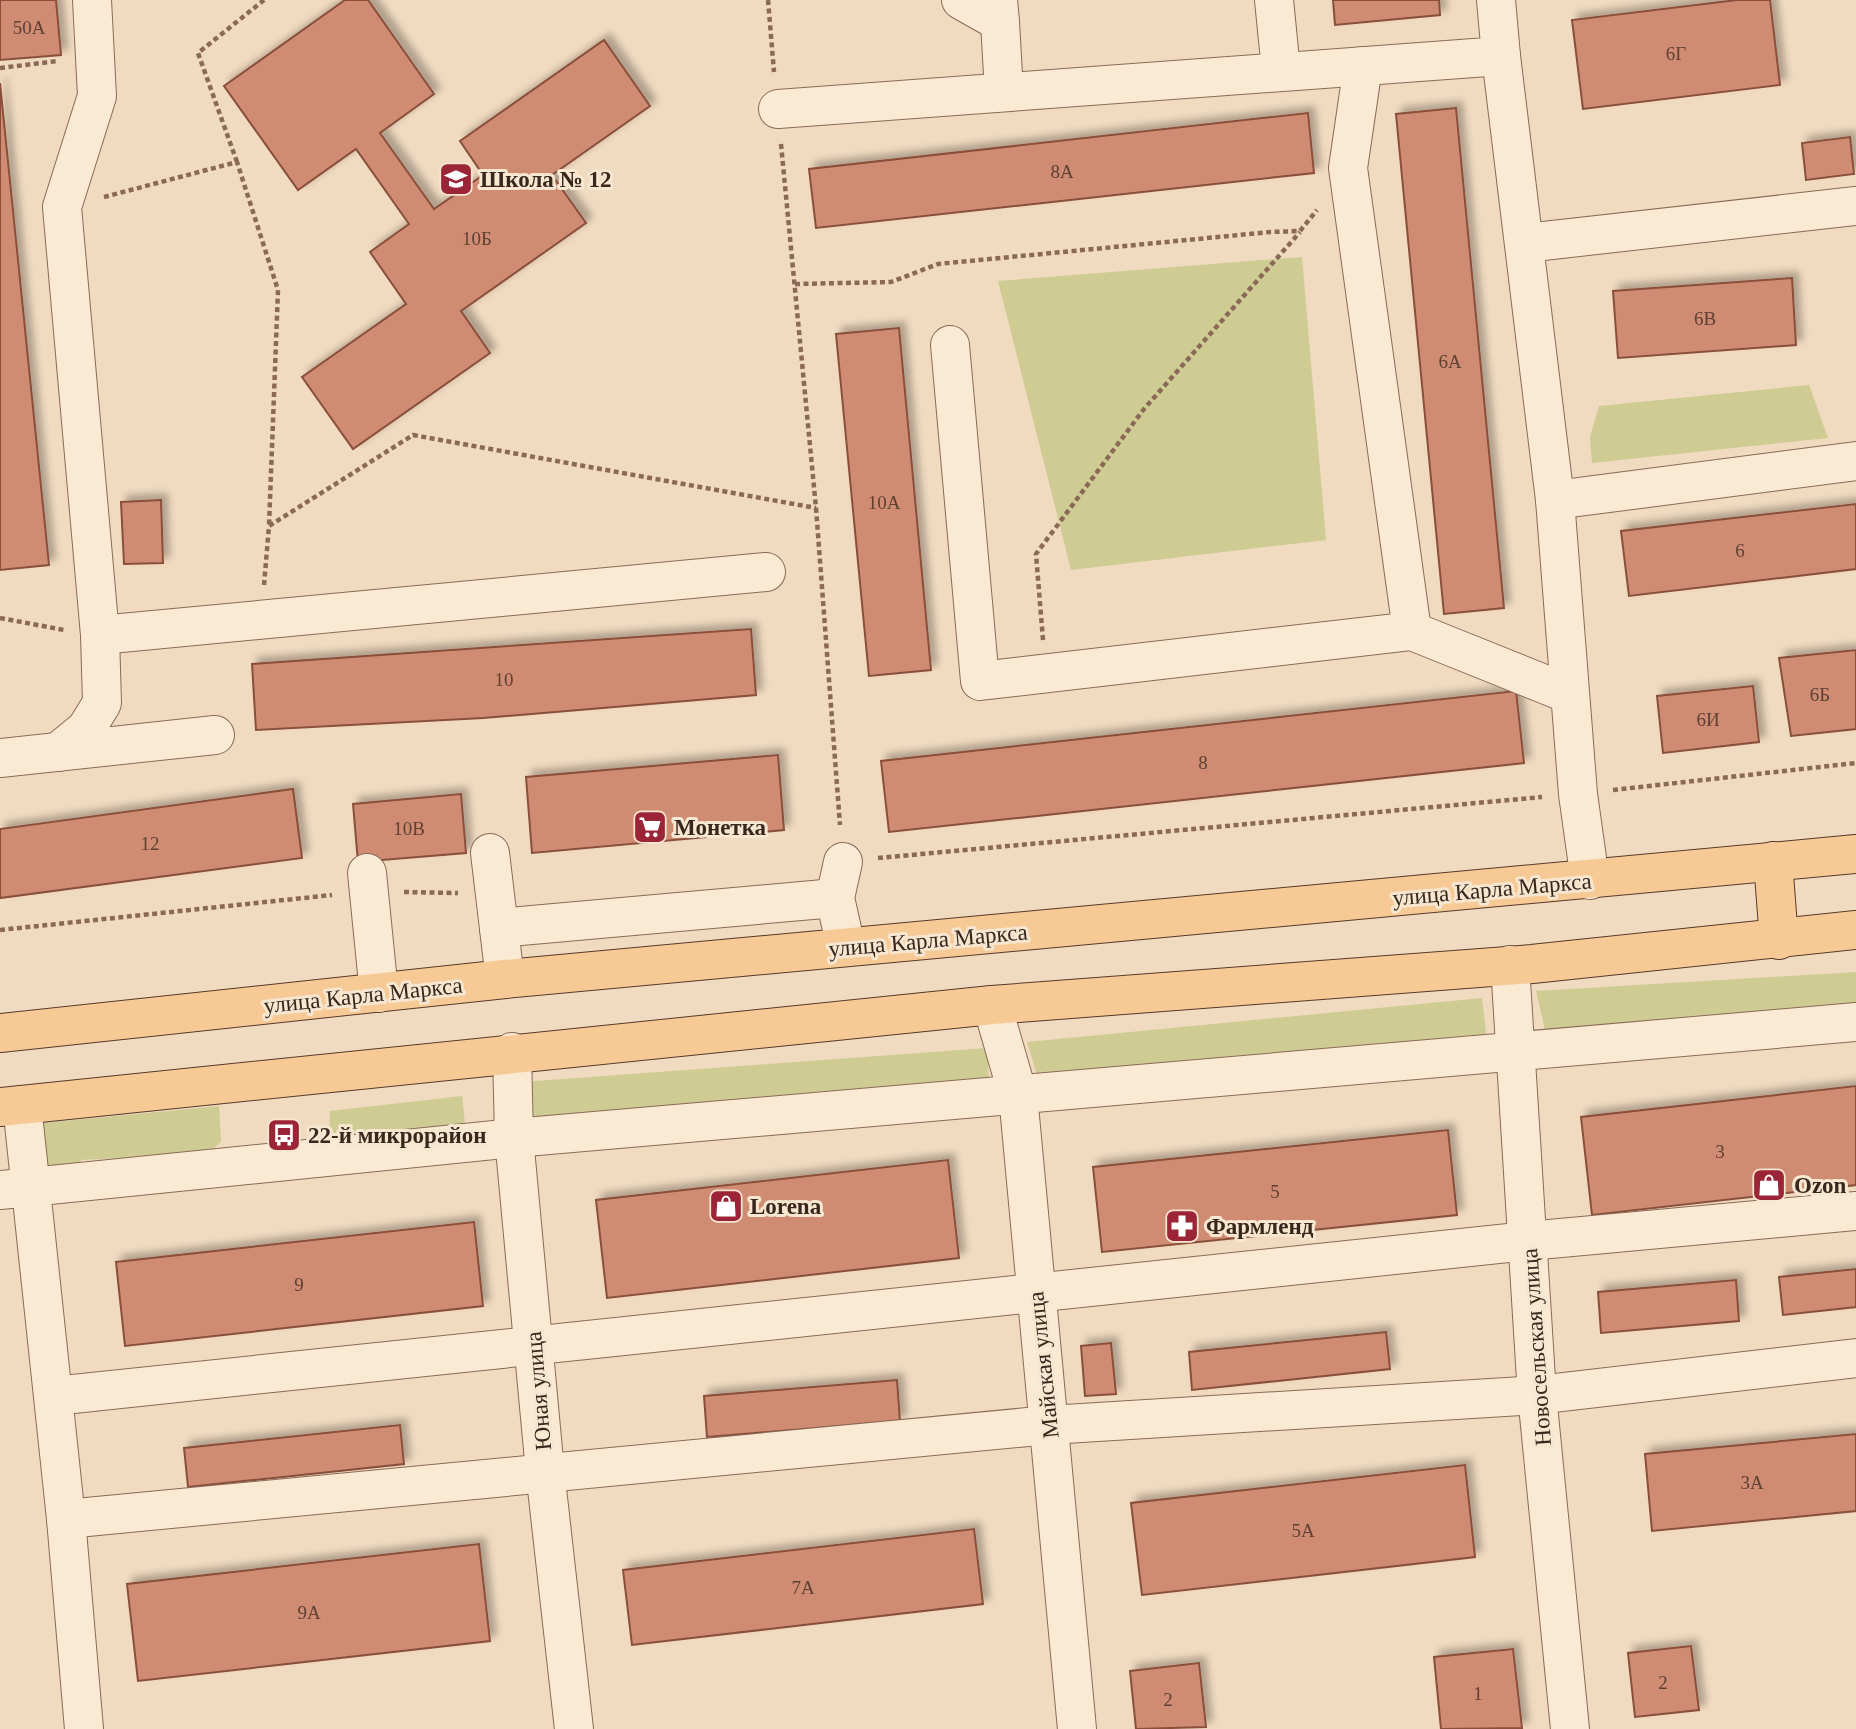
<svg xmlns="http://www.w3.org/2000/svg" width="1856" height="1729" viewBox="0 0 1856 1729" font-family="Georgia,serif">
  <style>
    .green { fill: #cfcc93 }
    .building { fill: #d08c73; stroke: #8a4f3b; stroke-width: 2; filter: url(#shadow) }
    .lines { fill: none; stroke-linecap: round; stroke-linejoin: round }
    .minor-casing { stroke: #8a6a57; stroke-width: 40 }
    .major-casing { stroke: #57392b; stroke-width: 40 }
    .path { stroke: #8a6a57; stroke-width: 4.5; stroke-dasharray: 5 3.5; stroke-linecap: butt }
    .minor { stroke: #fae9d3; stroke-width: 38 }
    .major { stroke: #f6c995; stroke-width: 38 }
    .labels { text-anchor: middle; stroke-width: 6; stroke-linejoin: round; paint-order: stroke }
    .number-label { font-size: 19px; fill: #5f4032 }
    .poi-label { font-size: 23px; font-weight: bold; fill: #39261c; stroke: #f7e6d0; text-anchor: start }
    .street-label { font-size: 23px; fill: #39261c; stroke: #f7e6d0 }
  </style>
  <defs>
    <filter id="shadow"><feDropShadow dx="6" dy="-6" stdDeviation="3.5" flood-color="#0004"/></filter>
  </defs>
  <rect width="100%" height="100%" fill="#f0dac0"/>
  <g class="green">
    <path d="M1302 257 1326 540 1071 570 998 281Z"/>
    <path d="M1809 385 1828 438 1592 463 1590 437 1599 406Z"/>
    <path d="M1856 972V1022L1549 1047 1536 991Z"/>
    <path d="M1482 998 1486 1032 1484 1051 1038 1078 1027 1042Z"/>
    <path d="M987 1048 989 1084 527 1132 522 1082Z"/>
    <path d="M462 1096 467 1142H334L329 1137 330 1111Z"/>
    <path d="M219 1106 221 1141 210 1153 81 1160 82 1185 48 1177 43 1123Z"/>
  </g>
  <g class="building">
    <path d="M0 0H56L61 55 0 60Z"/>
    <path d="M345 0H368L434 94 380 133 434 209 483 175 460 141 604 40 650 106 552 175 586 223 461 311 490 353 353 449 302 377 406 304 370 252 409 224 356 149 298 190 224 86Z"/>
    <path d="M1333 0H1439L1440 15 1335 25Z"/>
    <path d="M1737 0H1770L1780 85 1583 109 1572 20Z"/>
    <path d="M0 83 49 565 0 570Z"/>
    <path d="M1456 108 1504 608 1444 614 1396 114Z"/>
    <path d="M1308 113 1314 173 816 228 809 169Z"/>
    <path d="M1850 137 1854 174 1806 180 1802 143Z"/>
    <path d="M1792 278 1796 345 1618 358 1613 291Z"/>
    <path d="M899 328 931 670 869 676 836 334Z"/>
    <path d="M161 500 163 563 124 564 121 502Z"/>
    <path d="M1856 504V569L1629 596 1621 531Z"/>
    <path d="M751 629 756 695 483 718 256 730 252 664Z"/>
    <path d="M1856 650V729L1791 736 1779 658Z"/>
    <path d="M1753 686 1759 742 1663 753 1657 696Z"/>
    <path d="M1516 691 1524 763 889 832 881 761Z"/>
    <path d="M778 755 784 830 532 853 526 777Z"/>
    <path d="M293 789 302 858 0 898V829Z"/>
    <path d="M461 794 466 853 358 862 353 804Z"/>
    <path d="M1856 1086V1185L1592 1215 1581 1117Z"/>
    <path d="M1448 1130 1457 1215 1102 1252 1093 1167Z"/>
    <path d="M948 1160 959 1258 607 1298 596 1200Z"/>
    <path d="M474 1222 483 1306 125 1346 116 1262Z"/>
    <path d="M1856 1269V1307L1783 1315 1779 1277Z"/>
    <path d="M1736 1280 1739 1321 1601 1333 1598 1292Z"/>
    <path d="M1386 1332 1390 1369 1192 1390 1189 1352Z"/>
    <path d="M1111 1343 1116 1394 1085 1396 1081 1346Z"/>
    <path d="M897 1380 900 1421 707 1437 704 1396Z"/>
    <path d="M400 1425 404 1464 188 1487 184 1448Z"/>
    <path d="M1856 1434V1511L1652 1531 1645 1454Z"/>
    <path d="M1465 1465 1475 1557 1142 1595 1131 1503Z"/>
    <path d="M974 1529 983 1604 632 1645 623 1570Z"/>
    <path d="M479 1544 490 1641 138 1681 127 1584Z"/>
    <path d="M1691 1646 1699 1710 1635 1717 1628 1653Z"/>
    <path d="M1513 1649 1522 1728 1441 1729 1434 1657Z"/>
    <path d="M1199 1663 1206 1727 1136 1729 1130 1671Z"/>
  </g>
  <g class="lines">
    <g class="minor-casing">
      <g id="minor">
        <path d="M961 0 1000 22 998 0"/>
        <path d="M1274 0 1281 70"/>
        <path d="M1000 22 1004 92"/>
        <path d="M1501 56 1555 500 1578 794 1590 880"/>
        <path d="M1363 66 1348 168 1412 631"/>
        <path d="M778 109 1501 56 1496 0"/>
        <path d="M1525 243 1856 206"/>
        <path d="M950 345 980 681 1412 631 1569 694"/>
        <path d="M1555 500 1856 461"/>
        <path d="M100 635 766 572"/>
        <path d="M58 752 86 729 102 703 100 635 62 207 97 96 92 0"/>
        <path d="M0 758 215 735"/>
        <path d="M490 853 505 979"/>
        <path d="M843 862 835 898 846 947"/>
        <path d="M367 873 379 993"/>
        <path d="M499 928 835 898"/>
        <path d="M1510 965 1537 1395 1570 1729"/>
        <path d="M992 1005 1018 1095 1077 1729"/>
        <path d="M512 1052 514 1138 545 1471 574 1729"/>
        <path d="M22 1105 66 1519 84 1729"/>
        <path d="M0 1190 514 1138 1856 1022"/>
        <path d="M54 1396 1528 1241 1856 1211"/>
        <path d="M66 1519 1049 1425 1537 1395 1856 1358"/>
      </g>
    </g>
    <g class="major-casing">
      <g id="major">
        <path d="M1773 861 1779 940"/>
        <path d="M0 1033 505 979 1856 854"/>
        <path d="M0 1107 992 1005 1532 964 1856 930"/>
      </g>
    </g>
    <g class="path">
      <path d="M768 0 774 72"/>
      <path d="M0 68 58 61"/>
      <path d="M781 144 816 508 840 825"/>
      <path d="M237 162 198 53 264 0"/>
      <path d="M104 197 237 162 278 290 269 526"/>
      <path d="M795 284 891 282 938 264 1270 232 1300 231 1317 210"/>
      <path d="M264 585 269 526 413 435 816 508"/>
      <path d="M0 618 64 630"/>
      <path d="M1043 640 1036 554 1144 409 1300 232"/>
      <path d="M1613 790 1856 763"/>
      <path d="M878 858 1542 797"/>
      <path d="M404 892 458 893"/>
      <path d="M0 930 332 895"/>
    </g>
    <use href="#minor" class="minor"/>
    <use href="#major" class="major"/>
  </g>
  <defs>
    <g id="school-square" transform="scale(1.75)"><rect x="-9" y="-9" width="18" height="18" rx="4" fill="#9c2437" stroke="#f7e6d0"/><path d="M0-5L7-2L0 1L-7-2ZM-4 1L0 2.5L4 1V4Q0 6-4 4Z" fill="#fff"/></g>
    <g id="supermarket-square" transform="scale(1.75)"><rect x="-9" y="-9" width="18" height="18" rx="4" fill="#9c2437" stroke="#f7e6d0"/><path d="M-6-5.5h2.5l.6 2H6L4.5 2H-2.5L-4.4-4H-6ZM-1.5 3.2a1.3 1.3 0 1 0 .1 0ZM3 3.2a1.3 1.3 0 1 0 .1 0Z" fill="#fff"/></g>
    <g id="bus-square" transform="scale(1.75)"><rect x="-9" y="-9" width="18" height="18" rx="4" fill="#9c2437" stroke="#f7e6d0"/><path d="M-5-6H5V4H4V6H2V4H-2V6H-4V4H-5ZM-3.5-4V0h7V-4ZM-3.5 1.2v1.5H-2V1.2ZM2 1.2v1.5H3.5V1.2Z" fill="#fff"/></g>
    <g id="shop-square" transform="scale(1.75)"><rect x="-9" y="-9" width="18" height="18" rx="4" fill="#9c2437" stroke="#f7e6d0"/><path d="M-5-2.5h2.3a2.7 3.5 0 0 1 5.4 0H5L5.5 6h-11ZM-1.5-2.5h3a1.5 2.3 0 0 0-3 0Z" fill="#fff"/></g>
    <g id="pharmacy-square" transform="scale(1.75)"><rect x="-9" y="-9" width="18" height="18" rx="4" fill="#9c2437" stroke="#f7e6d0"/><path d="M-2-6h4v4h4v4h-4v4h-4v-4h-4v-4h4Z" fill="#fff"/></g>
  </defs>
  <g fill-rule="evenodd">
    <use href="#school-square" x="456" y="179"/>
    <use href="#supermarket-square" x="650" y="827"/>
    <use href="#bus-square" x="284" y="1135"/>
    <use href="#shop-square" x="1769" y="1185"/>
    <use href="#shop-square" x="726" y="1206"/>
    <use href="#pharmacy-square" x="1182" y="1226"/>
  </g>
  <g class="labels">
    <g class="number-label">
      <text x="29" y="34">50А</text>
      <text x="1676" y="60">6Г</text>
      <text x="1062" y="178">8А</text>
      <text x="477" y="245">10Б</text>
      <text x="1705" y="325">6В</text>
      <text x="1450" y="368">6А</text>
      <text x="884" y="509">10А</text>
      <text x="1740" y="557">6</text>
      <text x="504" y="686">10</text>
      <text x="1820" y="701">6Б</text>
      <text x="1708" y="726">6И</text>
      <text x="1203" y="769">8</text>
      <text x="409" y="835">10В</text>
      <text x="150" y="850">12</text>
      <text x="1720" y="1158">3</text>
      <text x="1275" y="1198">5</text>
      <text x="299" y="1291">9</text>
      <text x="1752" y="1489">3А</text>
      <text x="1303" y="1537">5А</text>
      <text x="803" y="1594">7А</text>
      <text x="309" y="1619">9А</text>
      <text x="1663" y="1689">2</text>
      <text x="1478" y="1700">1</text>
      <text x="1168" y="1706">2</text>
    </g>
    <g class="poi-label">
      <text x="480" y="187">Школа № 12</text>
      <text x="674" y="835">Монетка</text>
      <text x="308" y="1143">22-й микрорайон</text>
      <text x="1794" y="1193">Ozon</text>
      <text x="750" y="1214">Lorena</text>
      <text x="1206" y="1234">Фармленд</text>
    </g>
    <g class="street-label">
      <text transform="translate(1492 889) rotate(-5)" y="8">улица Карла Маркса</text>
      <text transform="translate(928 940) rotate(-5)" y="8">улица Карла Маркса</text>
      <text transform="translate(363 995) rotate(-6)" y="8">улица Карла Маркса</text>
      <text transform="translate(1536 1347) rotate(-94)" y="8">Новосельская улица</text>
      <text transform="translate(1043 1365) rotate(-96)" y="8">Майская улица</text>
      <text transform="translate(538 1391) rotate(-95)" y="8">Юная улица</text>
    </g>
  </g>
</svg>
